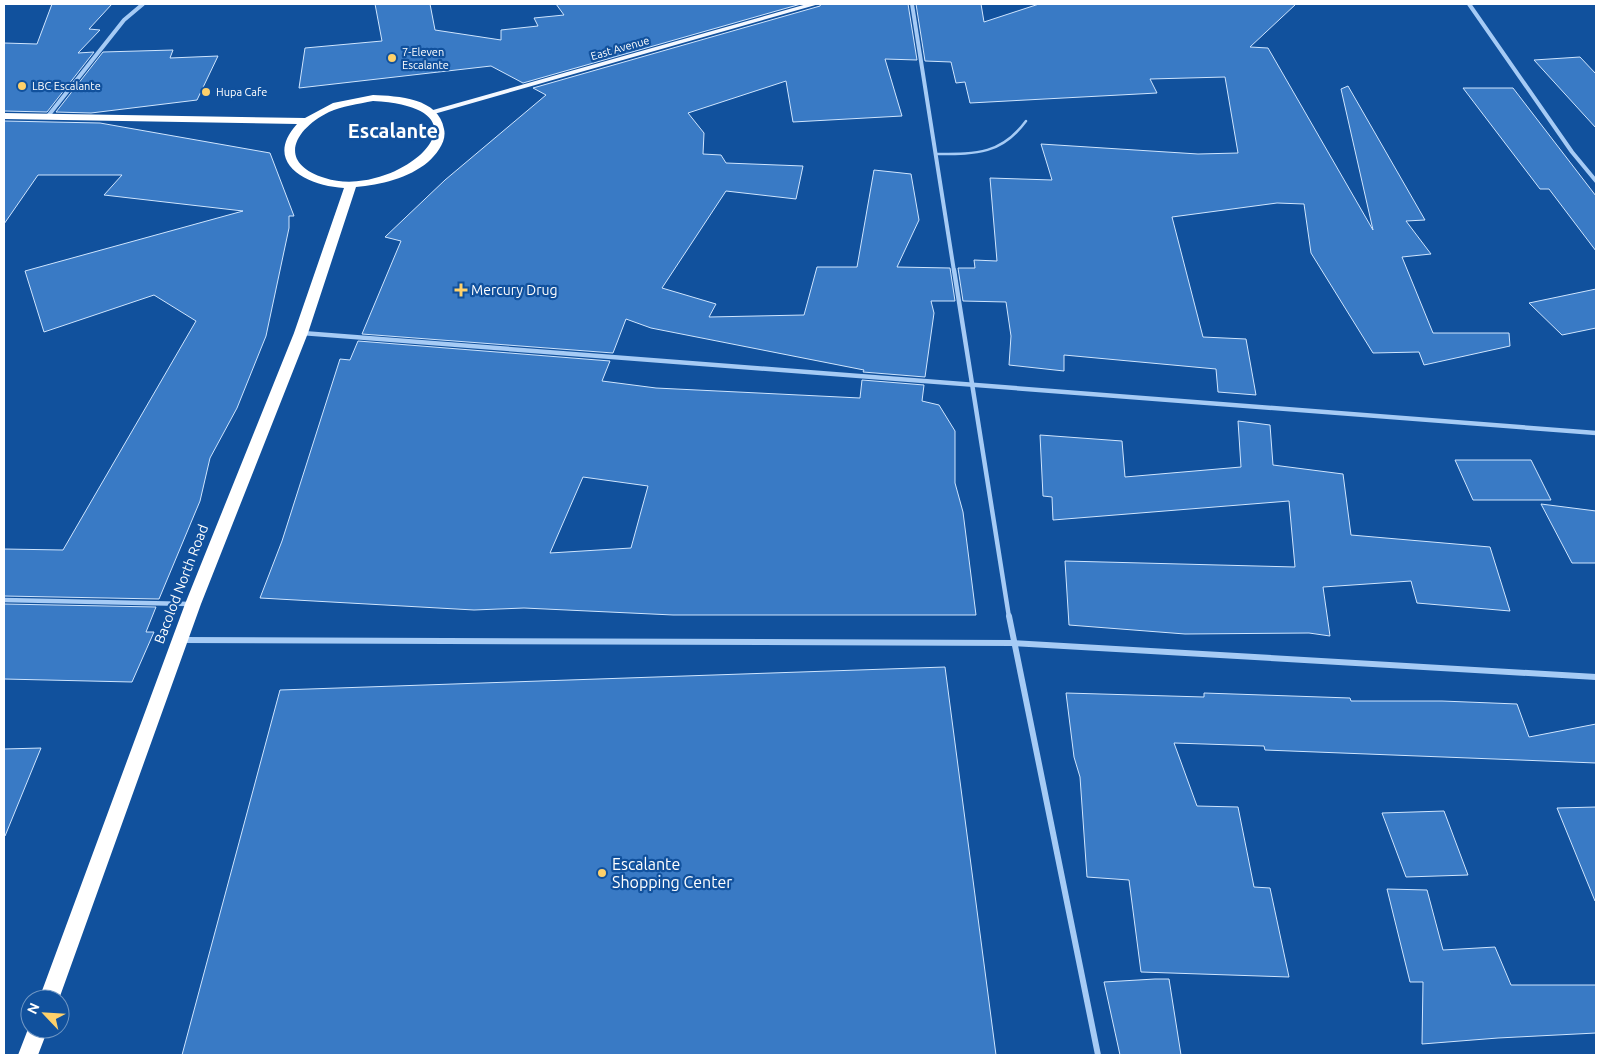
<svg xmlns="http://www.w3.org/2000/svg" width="1600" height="1059" viewBox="0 0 1600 1059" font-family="Ubuntu,sans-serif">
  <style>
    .building { fill: #397ac5; stroke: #cfe5fe; fill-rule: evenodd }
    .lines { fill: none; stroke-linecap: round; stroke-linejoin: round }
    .lane { stroke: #a6cbf5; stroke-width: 2.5 }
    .street-far2 { stroke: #a6cbf5; stroke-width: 4 }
    .street-far1 { stroke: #a6cbf5; stroke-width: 4.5 }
    .street { stroke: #a6cbf5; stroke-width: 6 }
    .primary { fill: #f4f8ff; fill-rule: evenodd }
    .highway { fill: #fff; fill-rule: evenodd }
    .poi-dot { fill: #ffd16a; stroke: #11519d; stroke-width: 2 }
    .labels { text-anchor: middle; stroke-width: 4.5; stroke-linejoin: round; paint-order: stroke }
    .far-street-label { font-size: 11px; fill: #fff; stroke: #11519d }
    .far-poi-label { font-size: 11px; fill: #fff; stroke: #11519d; text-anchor: start }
    .poi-label { font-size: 14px; fill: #fff; stroke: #11519d; text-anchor: start }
    .street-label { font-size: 14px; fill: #fff; stroke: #11519d }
    .near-poi-label { font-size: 16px; fill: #fff; stroke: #11519d; text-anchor: start }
    .far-town-label { font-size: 20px; font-weight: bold; fill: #fff; stroke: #11519d }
  </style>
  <rect width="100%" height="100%" fill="#11519d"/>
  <g class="building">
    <path d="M52 4H112L89 29 100 30 78 53 94 52 47 112 4 111V43L37 44Z"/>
    <path d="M375 4H430L435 30 501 40V30L538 26 534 18 564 15 556 4H801L523 83 491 66 299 88 305 48 382 41Z"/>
    <path d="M821 4H908L917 60 885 59 902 116 793 122 786 81 688 113 704 133 703 154 721 155 726 163 803 166 796 199 726 191 662 288 716 304 709 317 804 315 817 267H857L874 170 911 174 919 220 897 267 950 268 955 301H931L934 313 925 377 863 372 864 370 651 328 626 319 613 353 362 334 401 241 385 237 445 180 546 95 533 88 820 6Z"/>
    <path d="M916 4H981L984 22 1039 4H1296L1250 47 1268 48 1373 230 1341 89 1348 86 1425 220 1406 221 1431 254 1402 257 1433 333H1509L1510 346 1424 365 1419 352 1373 353 1311 253 1304 204 1277 203 1172 217 1203 337 1246 339 1256 395 1218 392 1216 369 1064 355V371L1009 365 1011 336 1006 302 963 301 958 268H975L974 260 997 261 990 178 1052 180 1041 144 1198 154 1238 153 1225 77 1150 79 1157 93 970 103 965 82 956 83 951 62 925 61Z"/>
    <path d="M173 50 170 58 218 56 197 100 91 113 56 112 103 52Z"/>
    <path d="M1580 57 1596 74V128L1534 60Z"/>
    <path d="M1463 88H1513L1596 196V251L1549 189H1540Z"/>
    <path d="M4 121 100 123 270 153 294 216H289V228L266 336 237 408 210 458 200 501 159 599 4 596V549L63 550 196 321 154 295 44 332 25 271 243 211 104 195 122 175H38L4 224Z"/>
    <path d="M1596 289V328L1562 335 1529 303Z"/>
    <path d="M358 341 610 361 602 381 656 388 860 398 862 380 924 385 922 401 939 405 955 431V483L963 512 976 615H673L524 608 474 610 260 598 282 541 340 359 350 360ZM583 477 648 486 631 548 550 553Z"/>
    <path d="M1238 421 1270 425 1273 465 1343 474 1351 535 1490 547 1510 611 1417 603 1411 581 1323 587 1330 636 1309 633 1185 634 1069 625 1065 561 1295 567 1289 501 1053 520 1052 497 1043 496 1040 435 1122 441 1125 477 1241 467Z"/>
    <path d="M1455 460H1531L1551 500H1473Z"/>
    <path d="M1541 504 1596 511V563H1572Z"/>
    <path d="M4 604 156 607 146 632H154L132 682 4 679Z"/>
    <path d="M945 667 996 1055H182L280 690Z"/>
    <path d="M1066 693 1204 697V693L1350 698 1351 701H1442L1517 704 1529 737 1596 724V763L1265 750 1264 746 1174 743 1197 806 1238 807 1254 887 1270 888 1289 977 1141 972 1129 880 1087 877 1080 777 1074 757Z"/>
    <path d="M41 748 5 836H4V749Z"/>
    <path d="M1596 807V901H1595L1557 808Z"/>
    <path d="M1444 811 1468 875 1406 877 1382 813Z"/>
    <path d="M1387 889 1427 890 1443 950 1495 947 1511 985H1596V1033L1498 1038 1422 1044 1423 982H1410Z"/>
    <path d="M1155 979H1169L1181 1055H1120L1104 982Z"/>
  </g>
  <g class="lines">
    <path class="lane" d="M936 154C975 154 1001 155 1026 121"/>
    <g class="street-far2">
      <path d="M912 4 954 271"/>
      <path d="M1469 4 1572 152 1596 181"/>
      <path d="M48 116 124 20 143 4"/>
    </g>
    <g class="street-far1">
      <path d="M954 270 1009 617"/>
      <path d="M302 333 1596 433"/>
      <path d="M4 600 190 604"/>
    </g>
    <g class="street">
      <path d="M1009 616 1098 1055"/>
      <path d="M182 640 1013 643 1596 677"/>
    </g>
    <path class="primary" d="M807 4H819L434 114H428L426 112Z"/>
    <g class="highway">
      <path d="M373 95C398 96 439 98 444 129 447 141 437 154 428 162 409 178 380 185 356 187L308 333 201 604 59 999H39L185 604 294 333 344 188C307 186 262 163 297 124L4 119V113L305 118 333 103ZM373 101C504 108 395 201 325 178 277 163 293 130 329 112 342 106 358 104 373 101Z"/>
      <path d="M30 1024V1029H48L38 1055H18Z"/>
    </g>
  </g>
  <g class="poi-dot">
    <circle cx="392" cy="58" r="5"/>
    <circle cx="22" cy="86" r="5"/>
    <circle cx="206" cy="92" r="5"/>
    <path d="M458.5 282.5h5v5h5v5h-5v5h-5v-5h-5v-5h5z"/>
    <circle cx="602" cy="873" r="5"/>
  </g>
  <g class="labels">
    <g class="far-street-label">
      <text transform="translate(620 48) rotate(-16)" y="4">East Avenue</text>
    </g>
    <g class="far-poi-label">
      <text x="402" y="56">7-Eleven<tspan x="402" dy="13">Escalante</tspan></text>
      <text x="32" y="90">LBC Escalante</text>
      <text x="216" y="96">Hupa Cafe</text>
    </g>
    <g class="poi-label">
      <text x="471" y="295">Mercury Drug</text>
    </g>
    <g class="street-label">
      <text transform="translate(181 584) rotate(-69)" y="5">Bacolod North Road</text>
    </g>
    <g class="near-poi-label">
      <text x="612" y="870">Escalante<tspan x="612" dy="18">Shopping Center</tspan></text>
    </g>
    <g class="far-town-label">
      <text x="393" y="138">Escalante</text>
    </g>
  </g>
  <rect width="1600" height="1059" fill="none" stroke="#ffffff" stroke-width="10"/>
  <g transform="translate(45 1014) rotate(295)"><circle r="24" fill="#11519d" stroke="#7097c4"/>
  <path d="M0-4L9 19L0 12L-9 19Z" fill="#ffd16a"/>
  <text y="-8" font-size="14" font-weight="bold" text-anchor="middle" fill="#ffffff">N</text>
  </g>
</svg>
